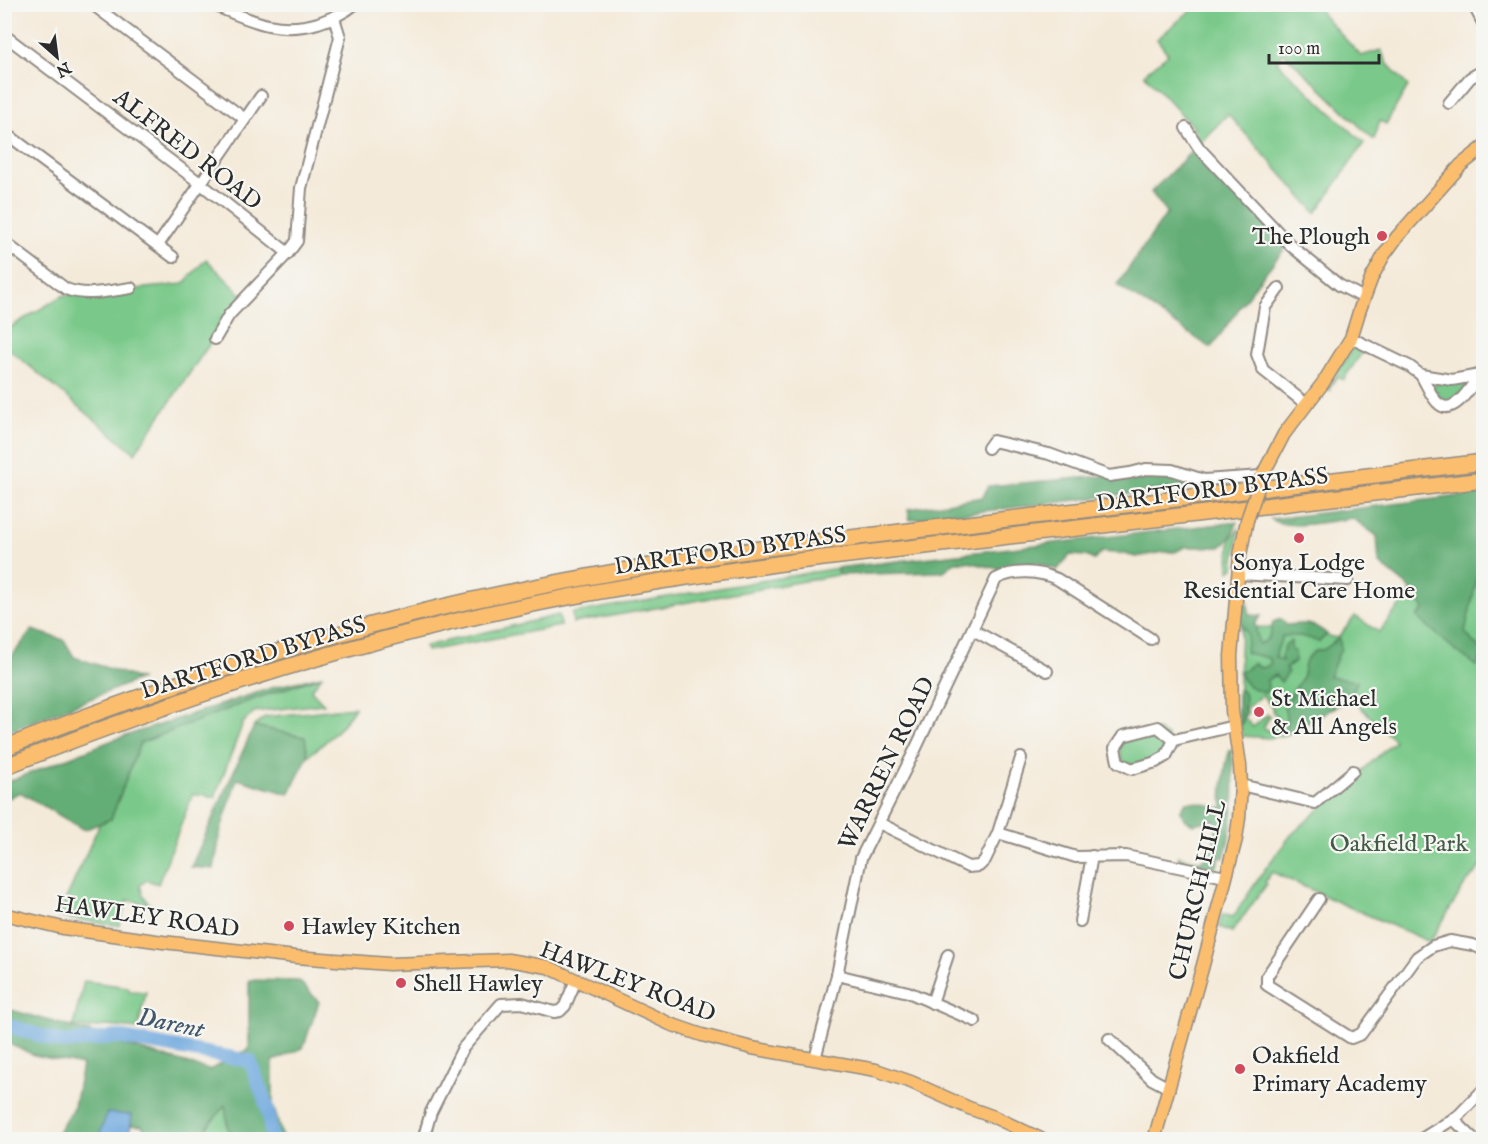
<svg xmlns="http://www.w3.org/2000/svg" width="1488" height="1144" viewBox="0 0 1488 1144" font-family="'IM FELL English',serif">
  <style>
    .green { fill: #7ac98a; stroke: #527a5a; stroke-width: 1.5; fill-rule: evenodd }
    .forest { fill: #63ad76; stroke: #476c50; stroke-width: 1.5 }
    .water { fill: #6ea8de; stroke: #4c6a84; stroke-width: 1.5 }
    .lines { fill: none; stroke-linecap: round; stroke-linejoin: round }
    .river { stroke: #6ea8de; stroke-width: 14 }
    .minor-casing { stroke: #908a82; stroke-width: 14 }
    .major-casing { stroke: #908a82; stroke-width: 15 }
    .highway-casing { stroke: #908a82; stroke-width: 18 }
    .minor { stroke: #fff; stroke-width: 10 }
    .major { stroke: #fbbe6e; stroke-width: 12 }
    .highway { stroke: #fbbe6e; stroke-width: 15 }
    .major-bridge-casing { stroke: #908a82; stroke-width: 15; stroke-linecap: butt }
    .major-bridge { stroke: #fbbe6e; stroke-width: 12 }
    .poi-dot { fill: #d1495b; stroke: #f6f6f2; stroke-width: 2 }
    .labels { text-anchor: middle; stroke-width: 4.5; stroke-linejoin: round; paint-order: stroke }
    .street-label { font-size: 24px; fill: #2b2b2b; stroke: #f6f6f2 }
    .poi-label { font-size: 24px; fill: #2b2b2b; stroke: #f6f6f2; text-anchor: start }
    .park-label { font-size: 24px; fill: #435a48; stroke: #f6f6f2 }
    .water-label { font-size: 26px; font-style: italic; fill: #42576a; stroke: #f6f6f2 }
  </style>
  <rect width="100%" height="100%" fill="#f6f6f2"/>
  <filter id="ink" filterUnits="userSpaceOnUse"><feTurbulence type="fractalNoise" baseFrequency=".0167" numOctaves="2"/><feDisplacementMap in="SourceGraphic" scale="12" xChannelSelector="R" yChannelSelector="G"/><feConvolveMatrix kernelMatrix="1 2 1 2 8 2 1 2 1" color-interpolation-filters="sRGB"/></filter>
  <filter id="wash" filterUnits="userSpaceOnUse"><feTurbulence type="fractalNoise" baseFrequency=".008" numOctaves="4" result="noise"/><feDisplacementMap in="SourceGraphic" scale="24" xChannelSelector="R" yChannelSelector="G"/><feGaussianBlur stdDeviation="1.35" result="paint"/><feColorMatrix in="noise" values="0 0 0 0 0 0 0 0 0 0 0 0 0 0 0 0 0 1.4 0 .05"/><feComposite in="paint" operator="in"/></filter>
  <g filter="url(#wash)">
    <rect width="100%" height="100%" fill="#f4ead9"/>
    <g class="green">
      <path d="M1316 4 1323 15 1361 56 1381 50 1387 63 1408 86 1386 124 1380 121 1374 140 1283 52 1277 62 1364 143 1316 213 1228 114 1199 144 1194 128 1144 74 1168 54 1157 39 1197 5Z"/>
      <path d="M206 259 244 297 215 336 135 453 5 346 4 331 62 296 76 293 89 294 183 284Z"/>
      <path d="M1356 346 1364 350 1343 380 1337 377 1329 389 1331 392 1327 389 1352 349Z"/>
      <path d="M1436 382H1466L1468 385 1457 401 1445 405 1433 388Z"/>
      <path d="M1239 529 1234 568 1229 571 1230 540Z"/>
      <path d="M1483 567V864L1464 886 1430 942 1349 907 1272 872 1265 882 1267 884 1232 932 1219 927 1222 914 1233 917 1265 869 1291 835 1395 741 1351 698 1286 735 1269 738 1242 736 1238 712 1241 626 1289 629 1338 638 1355 616 1379 632 1412 590 1424 609 1479 568ZM1262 695 1273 709 1272 711 1276 715 1273 725 1269 731 1263 728 1270 716 1268 714 1253 727 1244 717 1248 713 1245 709Z"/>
      <path d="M837 568 838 575 573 623 572 613Z"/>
      <path d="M559 615 561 626 427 651 425 646Z"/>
      <path d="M322 676 311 690 324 704 254 712 243 723 215 797 193 794 158 884 147 880 140 885 143 895 150 905 127 900 119 926 58 917 100 823 111 819 140 743 251 700Z"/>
      <path d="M355 707C341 729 329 740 308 756L304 737 254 726 265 717Z"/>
      <path d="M1158 730 1167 736 1168 747 1160 758 1131 766 1122 761 1119 747 1126 737Z"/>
      <path d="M84 981 128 987 130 991 146 992 138 1029 106 1026 89 1028 73 1026Z"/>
      <path d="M225 1104 228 1129 236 1139H202V1134Z"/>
    </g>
    <g class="forest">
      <path d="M1195 148 1287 246 1257 283 1211 348 1117 285 1167 213 1151 192Z"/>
      <path d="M1160 471 1206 484 1194 485V486L910 520 908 509 983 497 988 486Z"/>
      <path d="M1483 493V567L1479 568 1465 632 1472 641 1483 652 1477 666 1455 650 1417 617 1424 609 1412 590 1379 563 1377 536 1352 518C1333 521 1287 531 1271 519Z"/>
      <path d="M1237 522C1235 532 1228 541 1221 547H1185L1175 552H1164L1136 557 1124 554 1102 552 1094 560 1086 556 1070 555 1057 570 1038 563 999 569 968 562H955L944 571 938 572 838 575 837 568Z"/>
      <path d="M1247 601 1250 615 1261 616 1255 624 1259 644C1271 640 1271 632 1273 622L1281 619 1286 625C1305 623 1312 622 1327 634L1319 642C1306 636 1296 635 1282 636L1275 657 1282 661 1281 656 1286 644 1291 641V650L1295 652V662L1286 667 1288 673 1281 682 1275 675 1267 680 1268 687 1265 693C1251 687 1249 689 1240 675L1242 670H1245L1253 663 1261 668 1268 666 1271 662 1268 658 1246 653 1247 634 1240 622 1241 607Z"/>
      <path d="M32 630 64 640 74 657 140 679 5 733V665Z"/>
      <path d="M1339 638 1341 648 1329 677 1357 681 1351 698 1286 735V715L1284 707 1302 678 1306 660 1313 652 1325 649Z"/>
      <path d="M322 676 251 700 140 743 111 819 84 830 20 792 5 800V783L113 740 274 687Z"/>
      <path d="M1238 690 1244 692C1247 702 1242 712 1243 722L1240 725 1238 712Z"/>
      <path d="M254 726 305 737 308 756 289 794 237 779 221 829 214 869 191 867Z"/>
      <path d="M1230 750H1232C1235 789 1235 820 1224 858L1219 857 1217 867 1177 862 1179 856 1183 858 1201 861 1215 848 1214 839 1217 826 1214 820 1193 824 1186 820 1180 811 1186 802C1198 800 1210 807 1223 808 1221 795 1225 762 1230 750Z"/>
      <path d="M249 980 299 981 319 1002 303 1048 273 1061V1105L283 1140 236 1139 228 1129 225 1105 202 1134V1139H144L143 1126 114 1124 108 1139H54L74 1106 82 1065 34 1055 5 1042 4 1008 89 1032 124 1045 209 1070 249 1049Z"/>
    </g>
    <path class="water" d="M107 1113 132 1115 129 1139H98Z"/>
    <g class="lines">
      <path class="river" d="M4 1024 63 1043 117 1037 250 1061 267 1106 272 1140"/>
    </g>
  </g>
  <g filter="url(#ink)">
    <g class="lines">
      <g class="minor-casing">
        <g id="minor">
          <path d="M92 4 245 119"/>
          <path d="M211 4C248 19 276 35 318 23 332 18 343 14 355 4"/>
          <path d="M1473 4 1484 25"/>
          <path d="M4 35 200 183 288 253"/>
          <path d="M1449 103 1470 78 1484 70"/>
          <path d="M1186 128 1199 148 1290 245 1339 285 1364 298"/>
          <path d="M4 132 173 257"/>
          <path d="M4 242 66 289C86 297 109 291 131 288"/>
          <path d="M158 245 261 96"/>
          <path d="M1279 288 1265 307 1257 354 1263 370 1306 404"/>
          <path d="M1351 338 1409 366 1421 375 1452 380 1480 375"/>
          <path d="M215 339 229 315 288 253 297 241 301 188 340 37 334 18"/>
          <path d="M1421 375C1426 383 1432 399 1439 404 1455 417 1473 383 1481 373"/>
          <path d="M988 448 993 441 1049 454 1109 476 1130 473 1146 469 1172 470 1204 480 1262 476"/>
          <path d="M1238 574 1348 580"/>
          <path d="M973 630 1047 671"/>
          <path d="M1158 727 1174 740 1166 756 1156 762 1132 769 1118 762 1115 748 1123 736Z"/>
          <path d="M1174 740 1234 726"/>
          <path d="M1241 785 1315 803 1353 771"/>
          <path d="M879 823 968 867 979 866 985 860 998 833 1021 758"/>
          <path d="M998 833 1076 857 1126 856 1225 877"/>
          <path d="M1319 899 1267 976V985L1351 1038 1361 1034 1417 957 1433 946 1450 941 1473 945 1484 950"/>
          <path d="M1080 921 1092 856"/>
          <path d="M837 975 908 992 975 1021"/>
          <path d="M932 1003 948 955"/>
          <path d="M1109 1039 1152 1079 1169 1088"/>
          <path d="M815 1059 837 975 861 858 915 750 996 579C1014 569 1039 571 1057 579L1151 639"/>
          <path d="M1453 1119 1475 1140"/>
          <path d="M423 1140 431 1112 463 1048 501 1004 522 1003 554 1012 560 1011 565 1006 576 980"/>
          <path d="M1420 1140 1458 1116 1484 1089"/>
        </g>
      </g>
      <g class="major-casing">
        <g id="major">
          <path d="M1262 476 1284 434 1323 383 1351 338 1360 309 1372 277 1384 255 1397 237 1461 165 1484 147"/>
          <path d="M4 914 63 928 163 942 296 957 389 964 508 960 548 967 670 1024 702 1035 752 1048 876 1070 911 1082 969 1108 994 1117 1043 1140"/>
          <path d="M1154 1140 1203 965 1236 839 1239 818 1241 785 1240 765 1232 711 1231 656 1240 555 1247 520"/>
        </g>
      </g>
      <g class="highway-casing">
        <g id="highway">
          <path d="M4 748C138 695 275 649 414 614 531 585 648 565 767 548L1484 462"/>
          <path d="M4 767C179 697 359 639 543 602 627 585 713 573 798 561L1484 480"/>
        </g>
      </g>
      <use href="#minor" class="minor"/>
      <use href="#major" class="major"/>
      <use href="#highway" class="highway"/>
      <g class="major-bridge-casing">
        <path id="major-bridge" d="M1247 520 1262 476"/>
      </g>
      <use href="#major-bridge" class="major-bridge"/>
    </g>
  </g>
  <g class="poi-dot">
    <circle cx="1382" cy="236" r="6"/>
    <circle cx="1299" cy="538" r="6"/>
    <circle cx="1259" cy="712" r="6"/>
    <circle cx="289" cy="926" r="6"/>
    <circle cx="401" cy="983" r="6"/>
    <circle cx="1240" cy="1069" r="6"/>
  </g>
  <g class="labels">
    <g class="street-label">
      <text transform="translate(188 149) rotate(38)" y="8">ALFRED ROAD</text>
      <text transform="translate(1212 489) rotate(-7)" y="8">DARTFORD BYPASS</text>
      <text transform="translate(730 550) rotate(-8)" y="8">DARTFORD BYPASS</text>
      <text transform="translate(253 657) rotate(-17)" y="8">DARTFORD BYPASS</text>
      <text transform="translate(886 763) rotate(-64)" y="8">WARREN ROAD</text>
      <text transform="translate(1197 890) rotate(-77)" y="8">CHURCH HILL</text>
      <text transform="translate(147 916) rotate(8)" y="8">HAWLEY ROAD</text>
      <text transform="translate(628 981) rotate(21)" y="8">HAWLEY ROAD</text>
    </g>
    <g class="poi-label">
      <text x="1370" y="244" text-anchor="end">The Plough</text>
      <text x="1299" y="570" text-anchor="middle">Sonya Lodge<tspan x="1299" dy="28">Residential Care Home</tspan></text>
      <text x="1271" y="706">St Michael<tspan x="1271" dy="28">&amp; All Angels</tspan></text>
      <text x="301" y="934">Hawley Kitchen</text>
      <text x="413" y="991">Shell Hawley</text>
      <text x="1252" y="1063">Oakfield<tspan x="1252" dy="28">Primary Academy</tspan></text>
    </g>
    <g class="park-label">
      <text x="1399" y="851">Oakfield Park</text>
    </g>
    <g class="water-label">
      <text transform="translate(171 1022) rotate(11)" y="9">Darent</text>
    </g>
  </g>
  <rect width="1488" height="1144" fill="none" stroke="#f6f6f2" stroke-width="24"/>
  <g transform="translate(57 57) rotate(152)" stroke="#f6f6f2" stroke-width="4.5" paint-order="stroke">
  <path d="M0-4.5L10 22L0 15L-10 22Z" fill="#2b2b2b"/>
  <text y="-9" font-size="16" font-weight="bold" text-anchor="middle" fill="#2b2b2b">N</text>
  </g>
  <path d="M1269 54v9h110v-9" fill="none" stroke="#2b2b2b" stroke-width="3"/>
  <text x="1278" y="54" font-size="18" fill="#2b2b2b" stroke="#f6f6f2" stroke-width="4.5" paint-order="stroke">100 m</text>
</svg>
